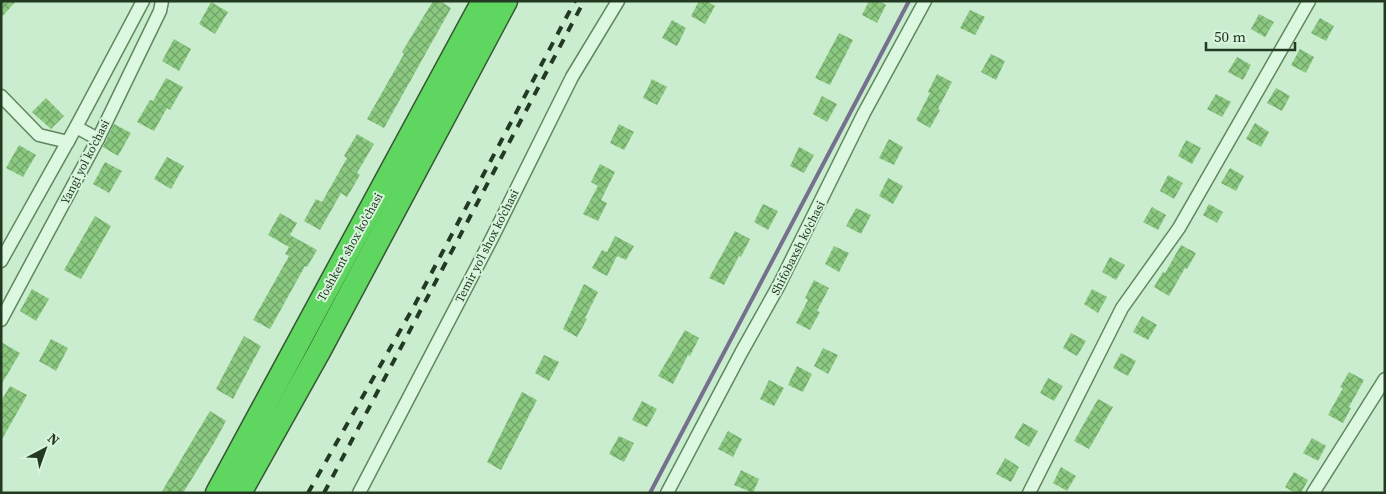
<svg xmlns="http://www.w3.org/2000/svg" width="1386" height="494" viewBox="0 0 1386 494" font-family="'Source Serif 4',serif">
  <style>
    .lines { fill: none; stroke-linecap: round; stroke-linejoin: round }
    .stream { stroke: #76708f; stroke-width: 4 }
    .building { fill: url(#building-cross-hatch) }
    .street-casing { stroke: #5f885e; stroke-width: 15 }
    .highway-casing { stroke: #355732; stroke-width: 25 }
    .street { stroke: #dcf8e0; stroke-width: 12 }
    .highway { stroke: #5fd660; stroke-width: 22 }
    .rail { stroke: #233921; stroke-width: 4; stroke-dasharray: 9 9; stroke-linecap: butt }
    .labels { text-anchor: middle; stroke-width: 4; stroke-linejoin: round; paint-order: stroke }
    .street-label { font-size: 12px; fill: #233921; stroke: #d8f4dd }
  </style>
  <defs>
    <pattern id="building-cross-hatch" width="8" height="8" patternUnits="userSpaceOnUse" patternTransform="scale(1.25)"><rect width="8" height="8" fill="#8bc981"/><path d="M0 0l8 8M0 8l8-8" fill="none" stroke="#71a469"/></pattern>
  </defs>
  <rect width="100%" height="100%" fill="#c9edce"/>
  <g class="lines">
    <path class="stream" d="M650 493 909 1"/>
  </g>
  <g class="building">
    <path d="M1 1H16L1 18Z"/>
    <path d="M433 1H440L451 8 384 128 367 119 404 54 402 52Z"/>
    <path d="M699 1H707L715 6 705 24 691 16Z"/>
    <path d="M869 1H879L886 5 877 23 862 15Z"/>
    <path d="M211 2 228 12 215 34 199 24Z"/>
    <path d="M970 10 985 17 975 35 960 28Z"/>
    <path d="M1259 14 1274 22 1265 37 1251 29Z"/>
    <path d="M1320 18 1334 26 1326 41 1311 33Z"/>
    <path d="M672 20 686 28 677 46 662 38Z"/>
    <path d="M839 33 853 40 830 85 815 78Z"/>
    <path d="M174 39 191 49 179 71 162 61Z"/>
    <path d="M1300 49 1314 57 1306 73 1291 65Z"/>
    <path d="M991 54 1005 61 996 80 981 72Z"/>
    <path d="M1237 57 1251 65 1243 80 1228 72Z"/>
    <path d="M937 74 952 82 938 109 940 110 930 128 916 120 930 93 928 92Z"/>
    <path d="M166 78 183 87 170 110 167 108 154 131 137 122 150 100 153 101Z"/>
    <path d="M652 79 667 87 657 105 643 98Z"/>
    <path d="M1276 88 1290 96 1282 111 1267 103Z"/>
    <path d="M1216 94 1231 102 1222 117 1207 109Z"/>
    <path d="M822 96 837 104 827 122 813 114Z"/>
    <path d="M46 98 64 116 51 129 32 112Z"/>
    <path d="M1255 123 1269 132 1261 147 1246 139Z"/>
    <path d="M114 124 131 133 118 156 103 147Z"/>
    <path d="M619 124 634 132 624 150 610 143Z"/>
    <path d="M357 134 374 144 357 173 360 175 347 197 341 193 320 230 304 221 316 199 322 202 347 158 344 156Z"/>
    <path d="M889 139 903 147 894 165 879 158Z"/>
    <path d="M1186 140 1201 148 1192 164 1178 156Z"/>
    <path d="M19 145 36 155 23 177 6 168Z"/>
    <path d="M799 147 814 155 804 173 790 166Z"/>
    <path d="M167 157 184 166 171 189 154 179Z"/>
    <path d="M105 162 122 171 109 193 93 184Z"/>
    <path d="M600 164 615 172 601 200 607 203 598 221 583 214 598 186 591 182Z"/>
    <path d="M1230 168 1244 176 1236 191 1221 183Z"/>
    <path d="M1168 175 1183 183 1174 199 1160 191Z"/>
    <path d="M888 178 903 186 893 204 879 196Z"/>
    <path d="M763 204 778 211 768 230 754 222Z"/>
    <path d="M1209 204 1223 212 1217 223 1203 215Z"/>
    <path d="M1152 207 1166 215 1158 230 1143 222Z"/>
    <path d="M856 208 871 215 861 234 846 226Z"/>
    <path d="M280 213 297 223 290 235 317 250 307 267 305 266 270 329 253 320 289 256 285 254 289 247 268 235Z"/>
    <path d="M95 216 111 226 81 279 64 270Z"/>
    <path d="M735 231 750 239 741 257 739 256 724 285 709 278Z"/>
    <path d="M615 236 634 246 626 260 617 256 607 276 592 268 602 250 607 252Z"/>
    <path d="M1181 245 1196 253 1187 269 1185 268 1169 296 1154 287 1163 272 1165 273Z"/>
    <path d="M834 246 849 253 839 272 825 264Z"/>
    <path d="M1110 257 1125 265 1116 280 1102 272Z"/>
    <path d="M814 280 829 288 817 311 820 312 810 330 796 323 808 300 805 298Z"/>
    <path d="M584 284 598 292 585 318 587 319 577 337 563 329Z"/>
    <path d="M32 289 49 299 36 321 20 311Z"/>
    <path d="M1092 289 1107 297 1098 313 1084 304Z"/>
    <path d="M1142 316 1157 325 1148 340 1133 332Z"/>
    <path d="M685 330 699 338 690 356 688 355 673 384 658 376Z"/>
    <path d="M1071 333 1086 341 1077 356 1063 348Z"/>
    <path d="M244 336 261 346 233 399 216 389Z"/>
    <path d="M51 339 68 348 56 371 39 361Z"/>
    <path d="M1 342 20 353 1 385Z"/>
    <path d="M823 348 838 355 828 374 814 366Z"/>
    <path d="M1121 353 1136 361 1128 376 1113 368Z"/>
    <path d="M544 355 559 362 549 381 535 373Z"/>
    <path d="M797 366 812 374 803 392 788 385Z"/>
    <path d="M1349 372 1364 380 1349 407 1351 408 1343 423 1328 415 1343 388 1340 387Z"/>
    <path d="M1048 378 1063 386 1054 401 1040 393Z"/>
    <path d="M769 380 784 388 774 406 760 399Z"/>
    <path d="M10 386 27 395 1 441V401Z"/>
    <path d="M522 392 537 400 501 470 487 462Z"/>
    <path d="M1098 399 1113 407 1089 449 1074 441Z"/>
    <path d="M642 401 657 409 647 427 632 420Z"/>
    <path d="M210 411 226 421 214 443 183 493H161Z"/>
    <path d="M1023 423 1038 431 1029 447 1014 438Z"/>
    <path d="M728 431 742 439 733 457 718 449Z"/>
    <path d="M619 436 634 443 624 462 609 454Z"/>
    <path d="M1312 438 1326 446 1318 461 1303 453Z"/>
    <path d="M1005 458 1019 467 1011 482 996 474Z"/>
    <path d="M1061 467 1076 476 1067 491 1053 483Z"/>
    <path d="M741 470 759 479 753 493 734 485Z"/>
    <path d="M1294 472 1308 480 1301 493H1295L1285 487Z"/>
  </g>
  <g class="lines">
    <g class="street-casing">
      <g id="street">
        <path d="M1 96 39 135 68 142"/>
        <path d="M76 127 98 139"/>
        <path d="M1 261 76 127 143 1"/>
        <path d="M1 320 98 139 160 11 162 1"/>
        <path d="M359 493 492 238 572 77 618 1"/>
        <path d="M667 493 741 353 779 285 864 113 925 1"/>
        <path d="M1029 493 1122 308 1179 228 1309 1"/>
        <path d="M1313 493 1385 379"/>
      </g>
    </g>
    <g class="highway-casing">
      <g id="highway">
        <path d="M217 493 483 1"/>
        <path d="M240 493 320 350 506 1"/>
      </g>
    </g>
    <use href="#street" class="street"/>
    <use href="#highway" class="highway"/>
    <g class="rail">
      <path d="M308 493 413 308 575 1"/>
      <path d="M324 493 584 1"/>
    </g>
  </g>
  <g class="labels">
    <g class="street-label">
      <text transform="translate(85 162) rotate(-63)" y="4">Yangi yol ko'chasi</text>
      <text transform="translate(487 246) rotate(-63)" y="4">Temir yo'l shox ko'chasi</text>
      <text transform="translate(350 247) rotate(-61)" y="4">Toshkent shox ko'chasi</text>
      <text transform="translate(798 248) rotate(-63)" y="4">Shifobaxsh ko'chasi</text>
    </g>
  </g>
  <rect width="1386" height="494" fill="none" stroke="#233921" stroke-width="5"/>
  <g transform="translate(45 449) rotate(41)" stroke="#d8f4dd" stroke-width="4" paint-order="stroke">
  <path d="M0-4L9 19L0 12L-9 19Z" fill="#233921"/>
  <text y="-8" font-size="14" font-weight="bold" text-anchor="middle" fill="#233921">N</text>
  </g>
  <path d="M1206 42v8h89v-8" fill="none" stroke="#233921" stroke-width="2.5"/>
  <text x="1214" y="42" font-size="15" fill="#233921" stroke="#d8f4dd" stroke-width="4" paint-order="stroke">50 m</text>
</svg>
